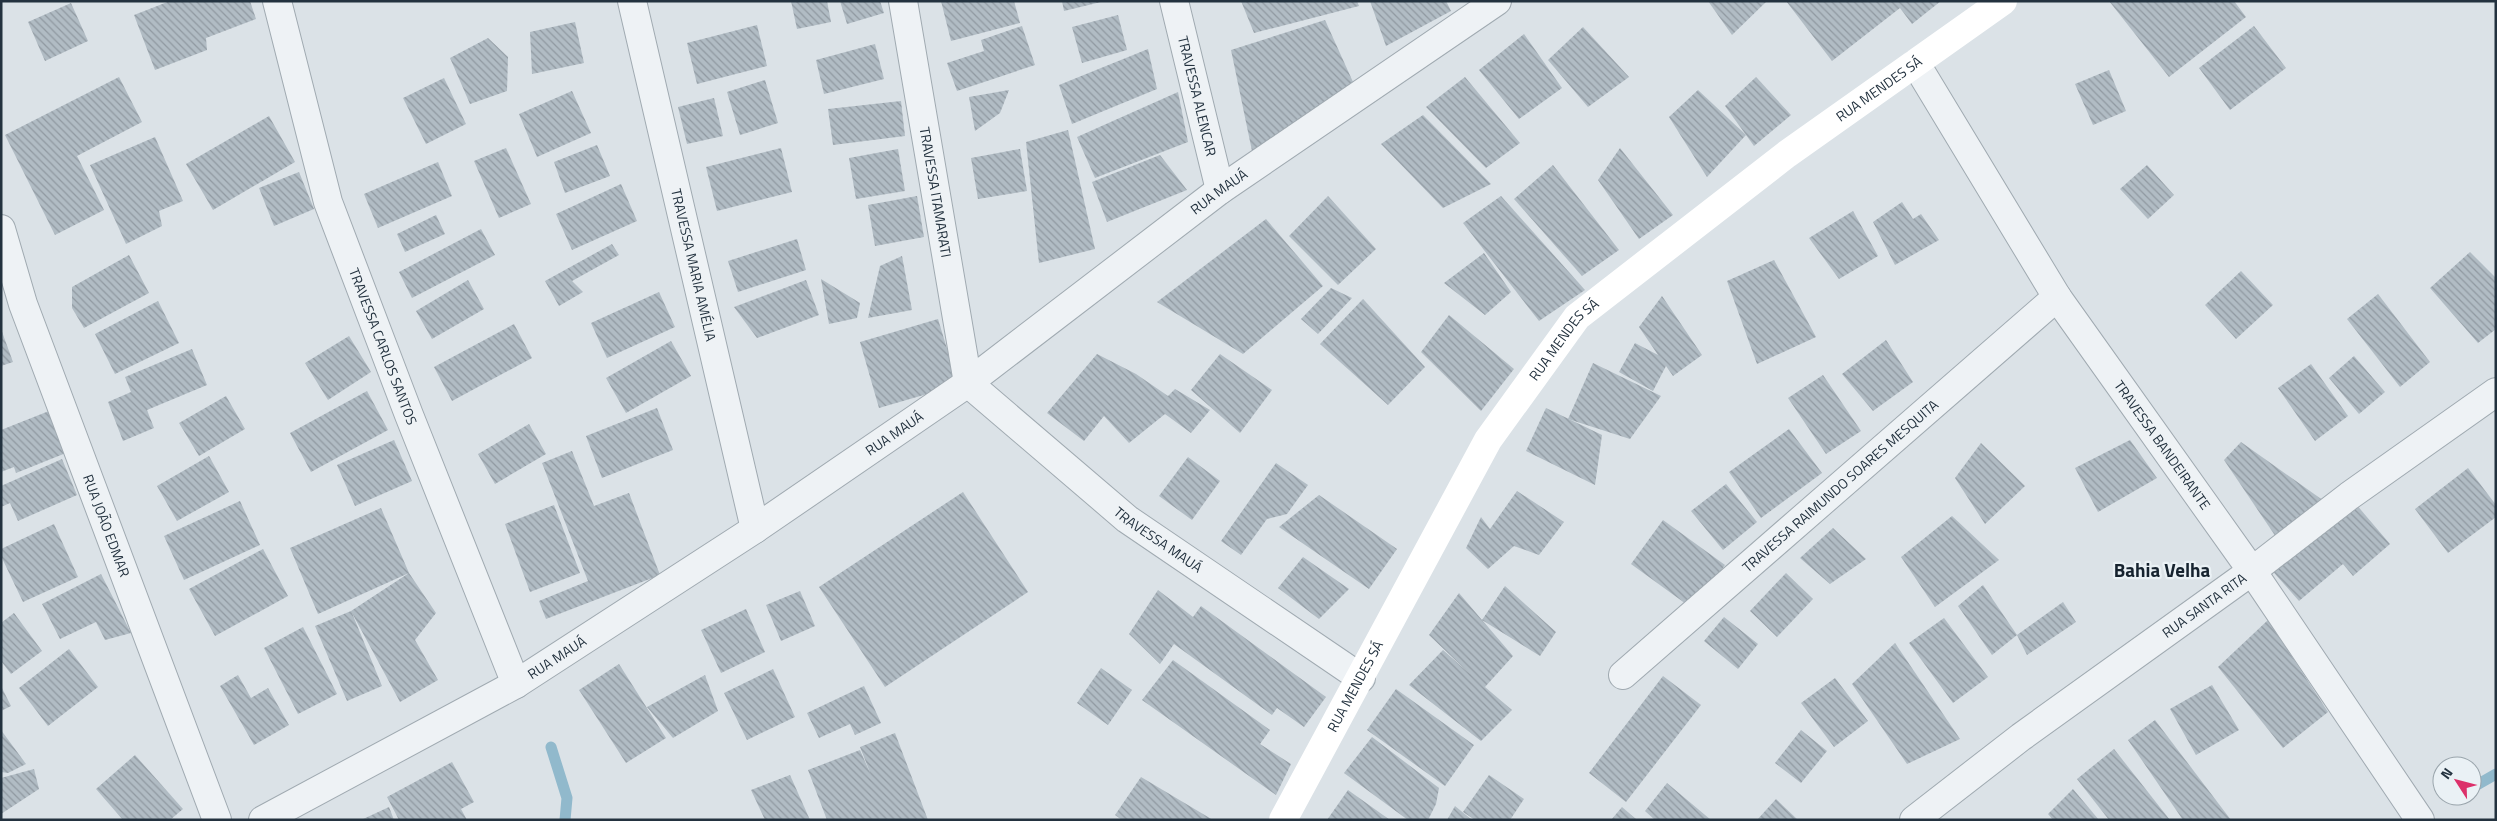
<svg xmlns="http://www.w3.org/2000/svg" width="2497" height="821" viewBox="0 0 2497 821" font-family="'Titillium Web',sans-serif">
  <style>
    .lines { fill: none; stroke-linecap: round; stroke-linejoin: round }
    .stream { stroke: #91b9cc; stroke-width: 11 }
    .building { fill: url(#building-back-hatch) }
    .street-casing { stroke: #a0aab1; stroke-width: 30 }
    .street { stroke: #eef2f5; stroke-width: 28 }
    .secondary { stroke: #fff; stroke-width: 28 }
    .labels { text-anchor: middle; stroke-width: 4.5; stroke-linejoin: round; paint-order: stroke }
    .street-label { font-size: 14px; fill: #23323f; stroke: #eaf1f5 }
    .district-label { font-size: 19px; font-weight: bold; fill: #16232f; stroke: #eaf1f5 }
  </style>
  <defs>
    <pattern id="building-back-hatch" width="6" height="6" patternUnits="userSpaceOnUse" patternTransform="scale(1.25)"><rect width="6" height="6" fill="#b1bcc4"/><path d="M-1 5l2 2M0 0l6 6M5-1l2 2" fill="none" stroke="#9099a1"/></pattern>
  </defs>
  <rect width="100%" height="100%" fill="#dbe2e7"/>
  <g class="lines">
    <g class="stream">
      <path d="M551 747 567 798 565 820"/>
      <path d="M2475 786 2496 774"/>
    </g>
  </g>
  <g class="building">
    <path d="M170 1H250L256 19 206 38 207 50 155 70 134 15Z"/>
    <path d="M791 1H827L831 22 797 29Z"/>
    <path d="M840 1H880L884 13 847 24Z"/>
    <path d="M941 1H1014L1020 23 951 41Z"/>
    <path d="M1062 1H1101V2L1064 11Z"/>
    <path d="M1241 1H1357L1359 6 1254 33Z"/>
    <path d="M1370 1H1446L1451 11 1386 46Z"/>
    <path d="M1708 1H1767L1732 35Z"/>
    <path d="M1786 1H1941L1912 24 1900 8 1832 61Z"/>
    <path d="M2109 1H2234L2246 17 2169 77Z"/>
    <path d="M71 3 88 41 45 61 28 22Z"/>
    <path d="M1118 15 1127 50 1082 63 1072 27Z"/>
    <path d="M1325 20 1353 82 1252 151 1231 50Z"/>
    <path d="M575 22 584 63 532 74 530 32Z"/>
    <path d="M757 25 767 66 697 84 687 43Z"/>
    <path d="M1022 26 1035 65 957 91 947 63 984 51 981 40Z"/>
    <path d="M2254 26 2286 68 2230 110 2199 68Z"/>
    <path d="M1583 27 1629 77 1588 107 1548 60Z"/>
    <path d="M1524 34 1562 88 1519 119 1479 70Z"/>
    <path d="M488 38 508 57 507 91 470 104 450 58Z"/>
    <path d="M875 44 884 79 824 94 816 60Z"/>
    <path d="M1148 49 1157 89 1072 124 1059 85Z"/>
    <path d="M2109 70 2126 111 2093 125 2075 84Z"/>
    <path d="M119 77 142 122 77 156 104 210 55 235 5 135Z"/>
    <path d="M1465 77 1520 143 1486 168 1426 107Z"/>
    <path d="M1756 77 1791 115 1754 146 1725 106Z"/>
    <path d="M444 78 466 124 426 144 403 98Z"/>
    <path d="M765 80 778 123 740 135 727 92Z"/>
    <path d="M1009 90 1000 113 975 131 969 97Z"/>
    <path d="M1698 90 1746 135 1707 177 1669 117Z"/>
    <path d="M572 91 591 133 537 157 519 114Z"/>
    <path d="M1178 92 1188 142 1095 178 1077 137Z"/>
    <path d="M714 98 723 136 687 144 678 107Z"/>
    <path d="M901 101 905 136 833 145 828 109Z"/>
    <path d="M1423 115 1491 184 1443 208 1381 144Z"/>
    <path d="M269 116 295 162 213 210 186 164Z"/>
    <path d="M1068 130 1095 249 1039 263 1026 142Z"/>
    <path d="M155 137 183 201 159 211 162 226 126 244 90 165Z"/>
    <path d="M597 145 610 176 565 193 554 162Z"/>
    <path d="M506 148 531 204 499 218 474 161Z"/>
    <path d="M781 148 792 192 717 211 706 167Z"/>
    <path d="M1620 148 1673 215 1639 239 1598 180Z"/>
    <path d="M898 149 905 191 856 199 849 158Z"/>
    <path d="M1020 149 1027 191 978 199 971 158Z"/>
    <path d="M1160 155 1187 190 1107 222 1092 182Z"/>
    <path d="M438 162 452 196 378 228 364 194Z"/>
    <path d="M1553 165 1619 250 1582 276 1514 199Z"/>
    <path d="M2147 165 2174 195 2148 219 2120 189Z"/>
    <path d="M299 172 314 209 274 226 259 188Z"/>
    <path d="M621 184 637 221 572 250 556 214Z"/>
    <path d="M917 196 924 237 875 246 868 205Z"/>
    <path d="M1328 196 1376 249 1338 285 1289 236Z"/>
    <path d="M1501 196 1585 290 1539 321 1463 223Z"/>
    <path d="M1902 202 1913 219 1921 214 1939 240 1895 265 1873 222Z"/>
    <path d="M1853 211 1878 256 1839 279 1809 238Z"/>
    <path d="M436 215 445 234 405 252 397 234Z"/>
    <path d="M1266 219 1323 286 1243 354 1157 302Z"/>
    <path d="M481 229 495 255 412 298 399 272Z"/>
    <path d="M797 239 806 270 738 292 728 261Z"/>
    <path d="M612 244 619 255 572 281 583 292 559 306 545 281Z"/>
    <path d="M2470 252 2496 278V329L2478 343 2430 288Z"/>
    <path d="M1484 253 1511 292 1485 315 1444 283Z"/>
    <path d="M129 255 149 293 84 328 72 308V287Z"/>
    <path d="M902 256 912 310 868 318 880 266Z"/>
    <path d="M1774 260 1816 337 1757 364 1727 281Z"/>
    <path d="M2241 271 2273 305 2236 339 2205 305Z"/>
    <path d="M821 279 860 303 857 318 829 324Z"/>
    <path d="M468 280 484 309 432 339 416 311Z"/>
    <path d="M806 280 819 315 757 338 734 307Z"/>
    <path d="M1331 288 1352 298 1318 334 1301 319Z"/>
    <path d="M659 292 675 327 607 358 591 323Z"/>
    <path d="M2378 294 2430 362 2400 387 2347 319Z"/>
    <path d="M1662 296 1702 355 1673 376 1666 366 1653 391 1619 372 1635 343 1658 355 1639 327Z"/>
    <path d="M1363 299 1425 367 1388 405 1320 344Z"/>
    <path d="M158 301 179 343 115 374 95 334Z"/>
    <path d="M1449 315 1514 369 1481 411 1421 352Z"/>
    <path d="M938 319 958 385 879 408 860 342Z"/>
    <path d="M514 324 532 358 452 401 434 367Z"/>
    <path d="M1 329 13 362 1 366Z"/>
    <path d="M349 336 371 372 328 400 305 363Z"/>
    <path d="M1886 340 1913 382 1873 411 1842 374Z"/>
    <path d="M671 341 691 376 626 413 606 378Z"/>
    <path d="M192 349 207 385 147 410 154 428 123 441 108 402 131 392 125 377Z"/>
    <path d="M1097 354 1136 374 1168 396 1175 389 1210 410 1191 433 1165 414 1129 443 1104 416 1084 441 1047 413Z"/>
    <path d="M1220 354 1272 390 1240 433 1191 390Z"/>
    <path d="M2354 356 2385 392 2359 414 2329 378Z"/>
    <path d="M1593 363 1661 396 1630 439 1568 419Z"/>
    <path d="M2311 364 2348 416 2315 441 2278 388Z"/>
    <path d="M1823 375 1861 431 1826 454 1788 398Z"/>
    <path d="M367 391 388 430 311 472 290 433Z"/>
    <path d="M226 396 245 429 199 456 179 423Z"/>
    <path d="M657 408 673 450 602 478 586 436Z"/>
    <path d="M1546 408 1602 435 1595 485 1526 451Z"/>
    <path d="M49 411 66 453 16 473 14 467 1 472V430Z"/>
    <path d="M529 424 546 454 495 484 478 454Z"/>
    <path d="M1789 429 1822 473 1761 518 1729 472Z"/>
    <path d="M394 440 412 481 355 506 337 465Z"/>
    <path d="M2130 440 2157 478 2098 512 2075 468Z"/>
    <path d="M2241 442 2324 501 2276 537 2224 460Z"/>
    <path d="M1981 443 2025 486 1985 524 1955 478Z"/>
    <path d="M572 451 594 506 629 493 660 575 546 619 539 601 588 581 542 463Z"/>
    <path d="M209 456 229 492 177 521 157 486Z"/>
    <path d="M1188 457 1220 481 1192 520 1159 496Z"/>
    <path d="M62 459 77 495 18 521 10 503 1 507V486Z"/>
    <path d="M1276 463 1308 485 1287 514 1267 519 1241 555 1221 541Z"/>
    <path d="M2468 468 2496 505V517L2448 553 2415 509Z"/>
    <path d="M1726 484 1757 522 1723 550 1691 511Z"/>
    <path d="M1517 491 1564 522 1539 555 1514 546 1488 569 1466 548 1481 517 1490 529Z"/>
    <path d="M963 492 1028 592 885 687 819 587Z"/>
    <path d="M1319 495 1397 549 1369 589 1279 527Z"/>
    <path d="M2349 496 2390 544 2353 576 2343 564 2299 601 2268 566Z"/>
    <path d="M240 501 260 545 184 580 164 536Z"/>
    <path d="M554 505 580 573 530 592 505 524Z"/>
    <path d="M381 508 409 573 436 613 415 640 438 680 400 702 352 613 382 686 347 701 315 626 351 611 409 573 318 614 290 548Z"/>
    <path d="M1952 516 1999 560 1935 607 1901 557Z"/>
    <path d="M1663 520 1725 565 1693 609 1631 564Z"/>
    <path d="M54 524 78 577 23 602 1 556V549Z"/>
    <path d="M1833 528 1866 559 1830 584 1800 558Z"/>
    <path d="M263 549 288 596 215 636 189 589Z"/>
    <path d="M1303 557 1349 589 1319 619 1278 588Z"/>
    <path d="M1786 573 1813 599 1777 637 1750 611Z"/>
    <path d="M101 574 131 633 105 640 96 622 60 639 42 604Z"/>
    <path d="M1983 585 2017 635 1992 655 1958 606Z"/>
    <path d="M1505 586 1556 632 1540 656 1482 620 1513 656 1485 687 1512 710 1481 741 1409 685 1443 650 1471 675 1429 635 1459 593 1482 620Z"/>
    <path d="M1158 590 1193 617 1201 606 1326 697 1304 727 1277 708 1272 715 1174 644 1160 664 1129 634Z"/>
    <path d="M800 591 815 626 781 641 766 605Z"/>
    <path d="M2063 602 2076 622 2027 655 2017 635Z"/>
    <path d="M746 609 765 652 721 673 701 630Z"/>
    <path d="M14 613 42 651 11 674 1 661V623Z"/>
    <path d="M1724 617 1758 644 1738 669 1704 641Z"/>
    <path d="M1944 618 1988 677 1953 703 1909 643Z"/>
    <path d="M2268 620 2328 712 2283 748 2218 667Z"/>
    <path d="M303 627 337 694 298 714 264 648Z"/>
    <path d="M1895 643 1960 739 1907 764 1852 684Z"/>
    <path d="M69 649 98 687 48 726 19 688Z"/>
    <path d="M1173 660 1270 730 1260 744 1291 764 1276 795 1142 700Z"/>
    <path d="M619 664 666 738 626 763 579 690Z"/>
    <path d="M1101 668 1132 690 1108 725 1077 703Z"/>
    <path d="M773 669 795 717 747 740 724 693Z"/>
    <path d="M238 675 251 698 268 688 289 725 254 745 220 686Z"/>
    <path d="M705 675 718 711 673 738 647 707Z"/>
    <path d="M1663 676 1701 705 1626 802 1589 773Z"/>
    <path d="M1835 678 1868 721 1834 747 1801 703Z"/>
    <path d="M2212 685 2239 730 2196 755 2170 709Z"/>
    <path d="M1 686 11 706 1 711Z"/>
    <path d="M864 686 881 723 855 735 850 724 819 738 807 713Z"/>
    <path d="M1396 689 1474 745 1445 786 1367 730Z"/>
    <path d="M2155 720 2231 820H2183L2128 740Z"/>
    <path d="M1 730 26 764 8 773 1 772Z"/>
    <path d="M1801 730 1827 751 1801 783 1775 763Z"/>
    <path d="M895 733 928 820H827L808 770 860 750 871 775 860 747Z"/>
    <path d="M1372 737 1439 788 1436 804 1428 820H1408L1344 773Z"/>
    <path d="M2114 749 2170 820H2109L2077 779Z"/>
    <path d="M135 755 183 809 170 820H123L96 789Z"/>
    <path d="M452 762 474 802 461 809 467 820H399L387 797Z"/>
    <path d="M34 769 39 789 1 814V778Z"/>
    <path d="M790 775 810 820H765L751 790Z"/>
    <path d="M1489 775 1524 799 1510 820H1475L1463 812Z"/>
    <path d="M1141 777 1213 820H1122L1115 815Z"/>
    <path d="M1667 783 1711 820H1655L1645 811Z"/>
    <path d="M2073 789 2099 820H2053L2048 814Z"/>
    <path d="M1348 790 1390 820H1327Z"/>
    <path d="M1776 799 1798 820H1757Z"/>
    <path d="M1455 806 1472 820H1447Z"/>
    <path d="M389 807 394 820H361Z"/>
    <path d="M1622 807 1637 820H1611Z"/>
  </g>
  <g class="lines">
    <g class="street-casing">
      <g id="street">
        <path id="s1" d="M277 1 328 202 409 415 516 684"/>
        <path id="s2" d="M632 1 755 529"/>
        <path id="s3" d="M903 1 968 383 1127 519 1361 678"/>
        <path id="s4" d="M1174 1 1220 190"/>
        <path id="s5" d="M1916 64 2057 297 2252 571 2420 820"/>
        <path id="s6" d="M1 229 23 304 217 820"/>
        <path id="s7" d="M1623 675 2057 297"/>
        <path id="s8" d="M263 820 516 684 755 529 968 383 1220 190 1497 1"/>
        <path id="s9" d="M1914 820 2021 737 2252 571 2349 496 2496 392"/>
      </g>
    </g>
    <use href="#street" class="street"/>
    <path class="secondary" id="s10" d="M1283 820 1488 440 1577 317 1787 154 2003 1"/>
  </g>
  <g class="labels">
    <g class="street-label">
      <text dy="5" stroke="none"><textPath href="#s10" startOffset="962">RUA MENDES SÁ</textPath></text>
      <text dy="5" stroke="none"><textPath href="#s4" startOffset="98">TRAVESSA ALENCAR</textPath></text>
      <text dy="5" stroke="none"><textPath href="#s3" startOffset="194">TRAVESSA ITAMARATI</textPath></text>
      <text dy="5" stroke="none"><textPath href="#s8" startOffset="1146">RUA MAUÁ</textPath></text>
      <text dy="5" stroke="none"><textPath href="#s2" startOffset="271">TRAVESSA MARIA AMÉLIA</textPath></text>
      <text dy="5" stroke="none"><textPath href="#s10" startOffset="558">RUA MENDES SÁ</textPath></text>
      <text dy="5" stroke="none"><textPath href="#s1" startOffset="362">TRAVESSA CARLOS SANTOS</textPath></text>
      <text dy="5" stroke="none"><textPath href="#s8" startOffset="741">RUA MAUÁ</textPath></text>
      <text dy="5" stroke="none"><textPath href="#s5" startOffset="454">TRAVESSA BANDEIRANTE</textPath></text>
      <text dy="5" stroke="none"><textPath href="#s7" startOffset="288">TRAVESSA RAIMUNDO SOARES MESQUITA</textPath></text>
      <text dy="5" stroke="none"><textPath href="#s6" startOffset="315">RUA JOÃO EDMAR</textPath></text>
      <text dy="5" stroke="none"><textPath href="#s3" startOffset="634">TRAVESSA MAUÁ</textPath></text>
      <text dy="5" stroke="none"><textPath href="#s9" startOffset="361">RUA SANTA RITA</textPath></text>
      <text dy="5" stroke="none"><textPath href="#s8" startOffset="336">RUA MAUÁ</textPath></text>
      <text dy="5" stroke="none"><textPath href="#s10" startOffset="152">RUA MENDES SÁ</textPath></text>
    </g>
    <g class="district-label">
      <text x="2162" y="577">Bahia Velha</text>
    </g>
  </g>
  <rect width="2497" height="821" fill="none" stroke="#23323f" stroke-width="5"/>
  <g transform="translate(2457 781) rotate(306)"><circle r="24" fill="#eaf1f5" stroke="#9aa5ac"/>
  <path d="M0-4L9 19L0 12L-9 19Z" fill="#dc306a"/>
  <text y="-8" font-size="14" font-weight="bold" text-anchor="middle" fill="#23323f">N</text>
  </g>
</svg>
